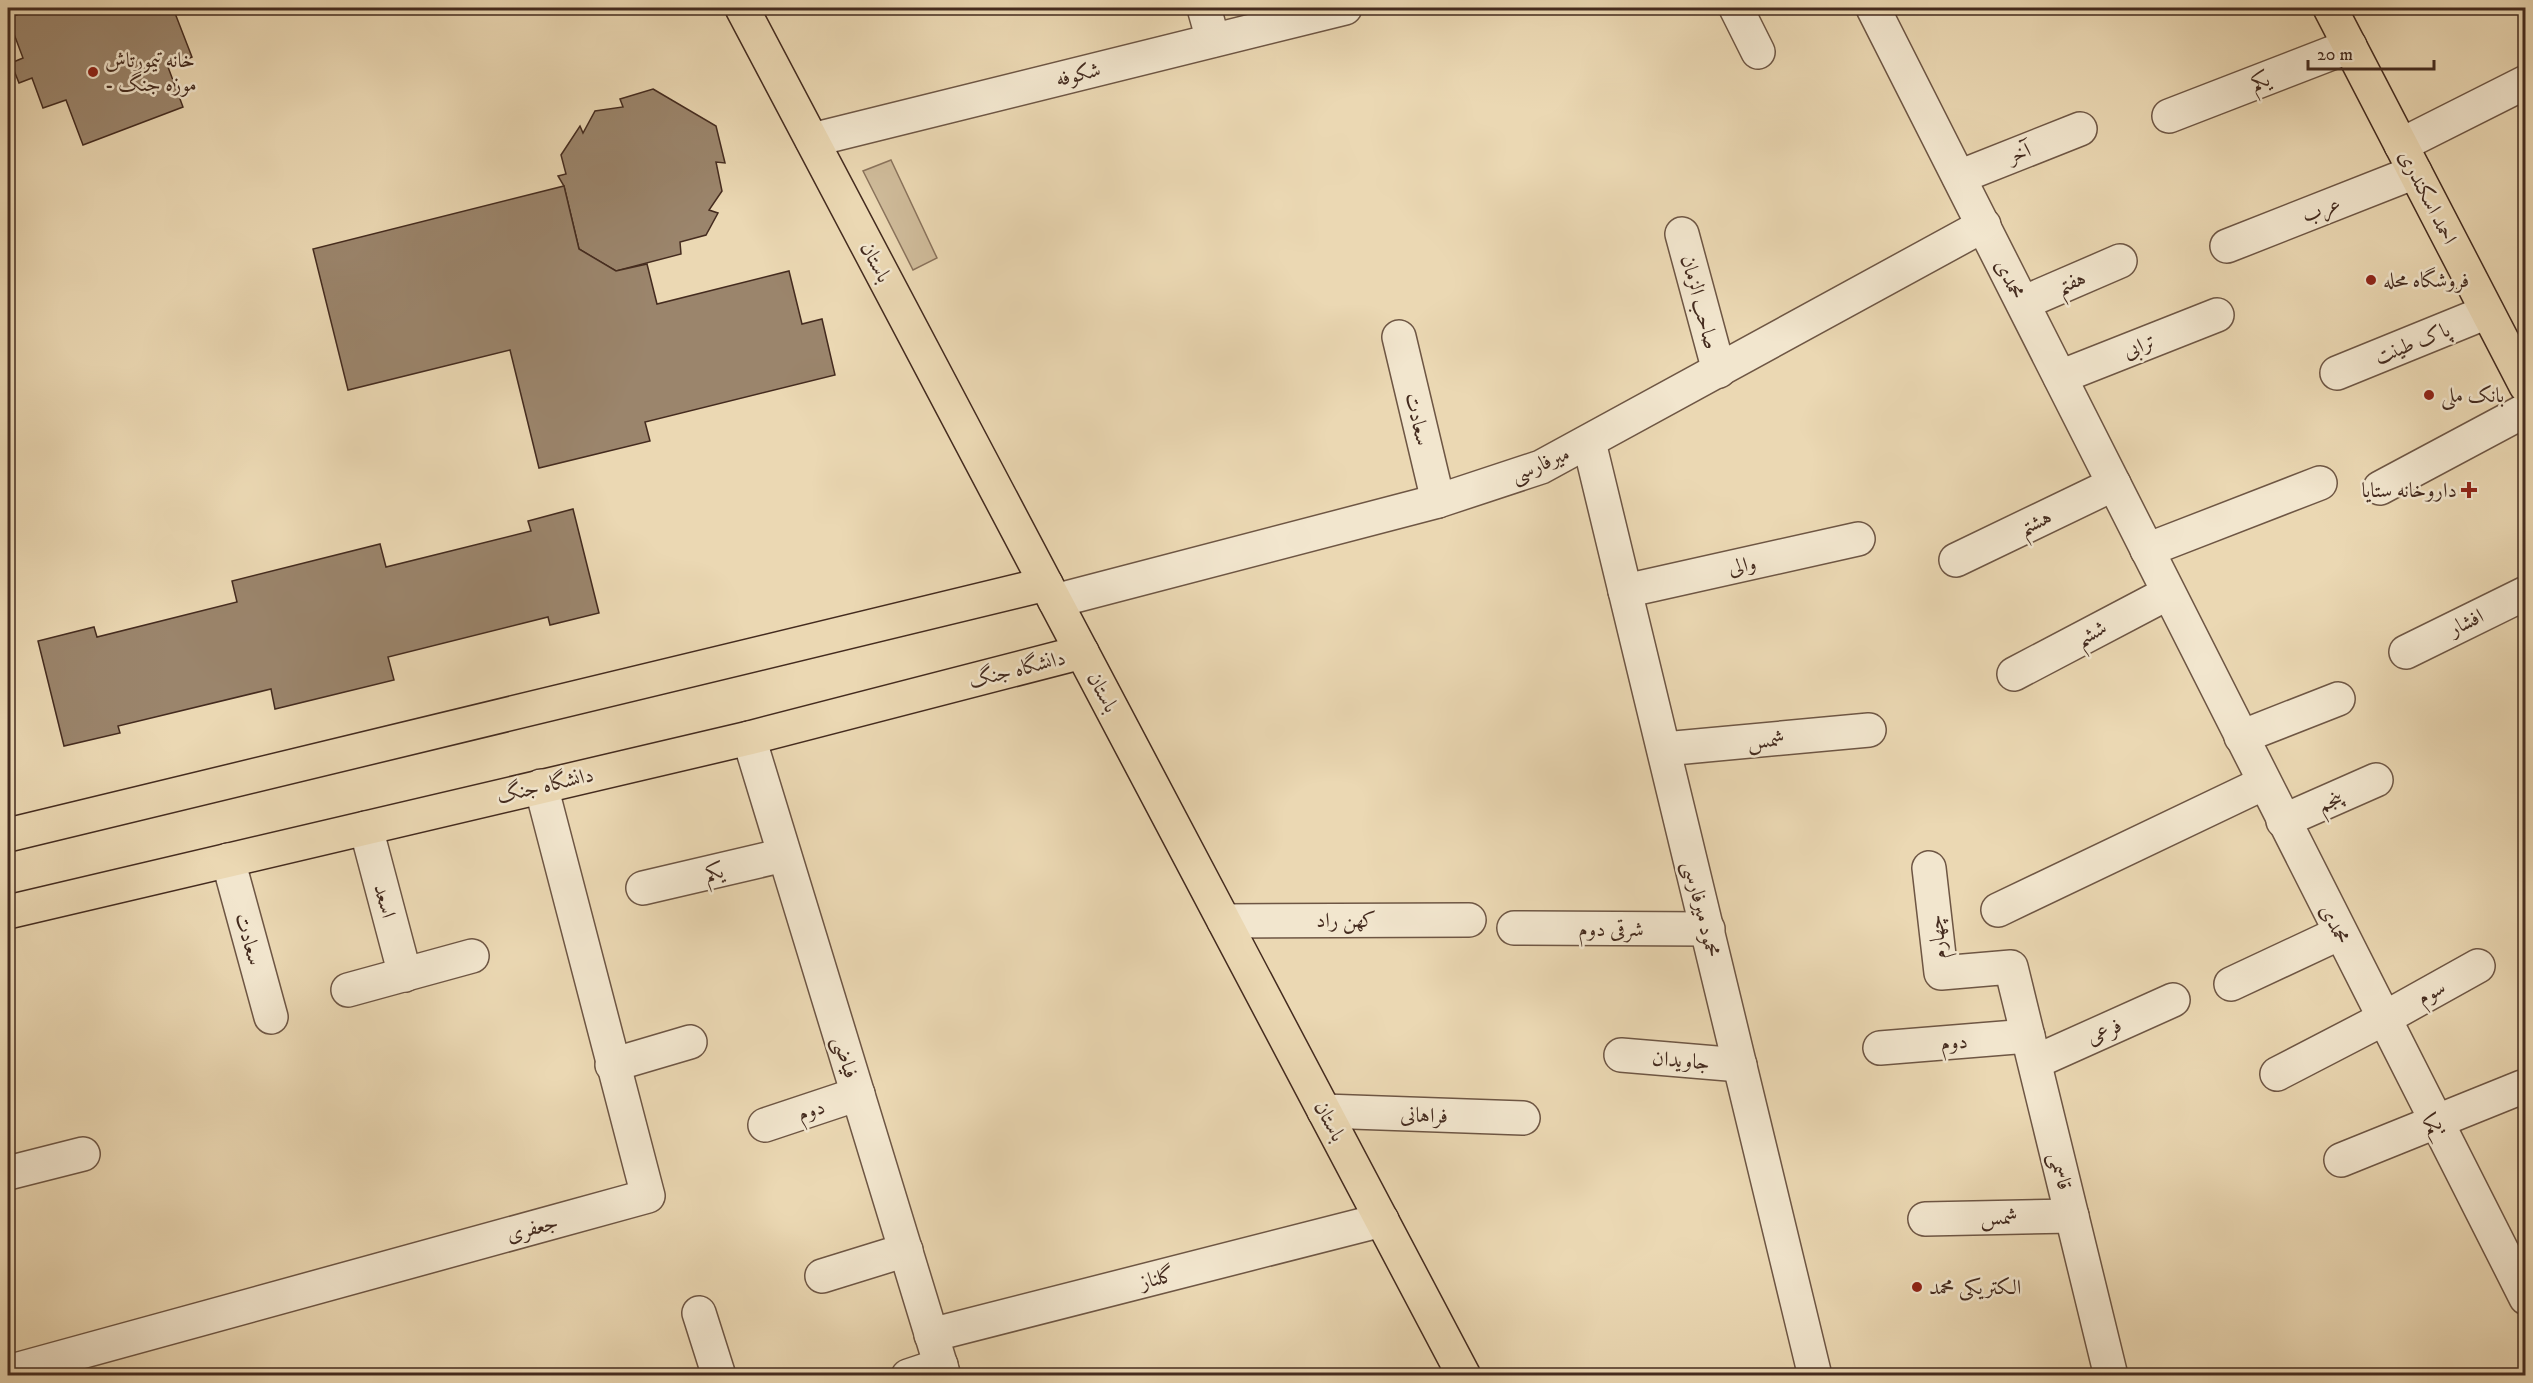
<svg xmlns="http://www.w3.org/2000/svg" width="2533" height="1383" viewBox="0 0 2533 1383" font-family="'IM FELL DW Pica',Amiri,serif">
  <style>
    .green { fill: #cfbb9a; stroke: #8a735c; stroke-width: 1.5 }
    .building { fill: #9b856c; stroke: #442b1f; stroke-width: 1.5 }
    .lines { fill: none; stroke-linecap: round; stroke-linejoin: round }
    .minor-casing { stroke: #6e5644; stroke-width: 36 }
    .major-casing { stroke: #442b1f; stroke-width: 36 }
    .minor { stroke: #f2e6ce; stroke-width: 33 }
    .major { stroke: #ebd8b3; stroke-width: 33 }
    .poi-dot { fill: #8f2418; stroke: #f2e6ce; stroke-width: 2 }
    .labels { text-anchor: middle; stroke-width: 5; stroke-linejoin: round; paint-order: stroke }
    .poi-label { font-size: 21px; fill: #442b1f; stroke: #f2e6ce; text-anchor: start }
    .street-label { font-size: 21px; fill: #442b1f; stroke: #f2e6ce }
  </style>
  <rect width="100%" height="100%" fill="#ebd8b3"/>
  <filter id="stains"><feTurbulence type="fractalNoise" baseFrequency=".00333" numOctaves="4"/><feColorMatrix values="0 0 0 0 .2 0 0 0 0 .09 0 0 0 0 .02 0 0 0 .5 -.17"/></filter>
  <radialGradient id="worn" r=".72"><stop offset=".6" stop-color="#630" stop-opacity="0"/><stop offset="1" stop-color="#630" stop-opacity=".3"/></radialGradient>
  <path class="green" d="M891 160 937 258 913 270 863 171Z"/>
  <g class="building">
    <path d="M35 8H173L192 57 168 67 183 107 83 145 66 100 43 108 32 78 19 83 11 63 23 58 8 18Z"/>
    <path d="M653 89 716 126 725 163 716 162 722 191 709 210 718 213 706 235 680 242 681 254 616 271 579 249 564 186 558 176 566 174 561 155 580 126 583 133 595 111 623 107 620 99Z"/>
    <path d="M564 186 579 249 616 271 647 264 657 304 789 271 802 324 822 319 835 375 645 422 650 441 539 468 510 350 348 390 313 249Z"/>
    <path d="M573 509 599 613 550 625 548 617 388 657 394 680 275 709 271 689 118 726 120 733 64 746 38 641 94 627 97 637 237 602 232 581 380 544 386 567 531 531 528 521Z"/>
  </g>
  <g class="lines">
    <g class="minor-casing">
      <g id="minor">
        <path d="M1204 8 1213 40"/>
        <path d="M1736 8 1758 52"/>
        <path d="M1873 8 2526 1298"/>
        <path d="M2169 116 2350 46"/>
        <path d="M812 140 1345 8"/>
        <path d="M2401 145 2526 82"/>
        <path d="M1959 177 2080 129"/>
        <path d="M1682 234 1719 371"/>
        <path d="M2227 246 2415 172"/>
        <path d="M2023 303 2120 261"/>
        <path d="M1399 337 1438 501"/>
        <path d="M2337 373 2487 312"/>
        <path d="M2060 377 2217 315"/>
        <path d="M1589 442 1815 1376"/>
        <path d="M2380 488 2526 410"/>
        <path d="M2147 550 2320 483"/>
        <path d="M1956 560 2114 484"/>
        <path d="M1625 591 1858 539"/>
        <path d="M1055 601 1438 501 1541 467 1984 225"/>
        <path d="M2406 652 2526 593"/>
        <path d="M2014 674 2168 593"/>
        <path d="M2241 737 2338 699"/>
        <path d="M749 738 944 1376"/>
        <path d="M1664 749 1869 730"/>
        <path d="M2283 821 2376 780"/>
        <path d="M366 828 405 975"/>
        <path d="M228 860 271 1017"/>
        <path d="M1929 868 1941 973 2011 967 2111 1376"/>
        <path d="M643 888 784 855"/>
        <path d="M1998 910 2264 783"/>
        <path d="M1224 921 1469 920"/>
        <path d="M1514 928 1708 929"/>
        <path d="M2231 984 2340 933"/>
        <path d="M348 990 472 956"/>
        <path d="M1880 1048 2028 1036"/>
        <path d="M1621 1055 1740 1065"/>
        <path d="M2035 1062 2173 1000"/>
        <path d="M612 1065 690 1042"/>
        <path d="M2277 1074 2383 1019 2478 966"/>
        <path d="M1324 1111 1523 1118"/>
        <path d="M765 1125 858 1094"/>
        <path d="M2341 1160 2522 1087"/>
        <path d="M8 1173 83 1154"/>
        <path d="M1925 1219 2072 1216"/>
        <path d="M822 1276 906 1250"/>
        <path d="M699 1313 719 1376"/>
        <path d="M931 1335 1382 1220"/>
        <path d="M8 1372 648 1196 541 786"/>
        <path d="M908 1376 941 1365"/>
      </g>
    </g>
    <g class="major-casing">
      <g id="major">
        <path d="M742 8 1464 1376"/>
        <path d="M2330 8 2526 386"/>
        <path d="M8 835 1046 584"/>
        <path d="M8 912 749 738 1082 652"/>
      </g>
    </g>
    <use href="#minor" class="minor"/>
    <use href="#major" class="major"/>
  </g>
  <g class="poi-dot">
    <circle cx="93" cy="72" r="6"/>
    <circle cx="2371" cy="280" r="6"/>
    <circle cx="2429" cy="395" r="6"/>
    <path d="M2466 481h6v6h6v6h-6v6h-6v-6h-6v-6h6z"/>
    <circle cx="1917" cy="1287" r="6"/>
  </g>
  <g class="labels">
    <g class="poi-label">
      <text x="105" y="67">خانه تیمورتاش<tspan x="105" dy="24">- موزه جنگ</tspan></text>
      <text x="2383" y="287">فروشگاه محله</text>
      <text x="2441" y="402">بانک ملی</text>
      <text x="2457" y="497" text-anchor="end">داروخانه ستایا</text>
      <text x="1929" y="1294">الکتریکی محمد</text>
    </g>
    <g class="street-label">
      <text transform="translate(1078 74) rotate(-14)" y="7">شکوفه</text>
      <text transform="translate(2260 81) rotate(-21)" y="7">یکم</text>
      <text transform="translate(2019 153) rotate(-22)" y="7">آخر</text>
      <text transform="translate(2428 197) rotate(63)" y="7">احمد اسکندری</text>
      <text transform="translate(2321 209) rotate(-21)" y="7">عرب</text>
      <text transform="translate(876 262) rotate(62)" y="7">باستان</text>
      <text transform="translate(2010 279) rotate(64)" y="7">محمدی</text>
      <text transform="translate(2071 282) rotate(-23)" y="7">هفتم</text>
      <text transform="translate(1700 302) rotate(75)" y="7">صاحب الزمان</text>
      <text transform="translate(2412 343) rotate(-22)" y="7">پاک طینت</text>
      <text transform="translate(2139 346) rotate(-22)" y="7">ترابی</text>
      <text transform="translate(1418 419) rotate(77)" y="7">سعادت</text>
      <text transform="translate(1540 464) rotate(-23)" y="7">میرفارسی</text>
      <text transform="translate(2035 522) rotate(-25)" y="7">هشتم</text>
      <text transform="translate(1742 565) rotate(-12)" y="7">والی</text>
      <text transform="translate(2466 622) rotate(-26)" y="7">افشار</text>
      <text transform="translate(2091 633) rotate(-28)" y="7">ششم</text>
      <text transform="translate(1017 669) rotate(-14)" y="7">دانشگاه جنگ</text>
      <text transform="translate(1103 692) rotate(62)" y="7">باستان</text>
      <text transform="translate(1766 740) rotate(-5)" y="7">شمس</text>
      <text transform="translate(545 785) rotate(-13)" y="7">دانشگاه جنگ</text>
      <text transform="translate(2330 801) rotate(-24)" y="7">پنجم</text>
      <text transform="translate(714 872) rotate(-13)" y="7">یکم</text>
      <text transform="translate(385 901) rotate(75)" y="7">اسعد</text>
      <text transform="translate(1702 909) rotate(76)" y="7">محمود میرفارسی</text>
      <text x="1346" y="927">کهن راد</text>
      <text transform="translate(2335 924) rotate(63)" y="7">محمدی</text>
      <text x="1611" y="936">شرقی دوم</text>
      <text transform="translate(1937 937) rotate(-96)" y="7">چهارم</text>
      <text transform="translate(249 939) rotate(74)" y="7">سعادت</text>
      <text transform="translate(2431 992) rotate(-29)" y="7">سوم</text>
      <text transform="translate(2104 1031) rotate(-24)" y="7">فرعی</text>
      <text transform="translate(1954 1042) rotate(-5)" y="7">دوم</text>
      <text transform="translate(846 1057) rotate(73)" y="7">فیاضی</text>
      <text transform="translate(1681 1060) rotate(5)" y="7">جاویدان</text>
      <text transform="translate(811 1110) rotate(-18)" y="7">دوم</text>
      <text transform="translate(1424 1115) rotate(2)" y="7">فراهانی</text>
      <text transform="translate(1330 1121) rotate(62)" y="7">باستان</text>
      <text transform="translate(2432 1124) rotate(-22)" y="7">یکم</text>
      <text transform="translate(2061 1171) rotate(76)" y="7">قاسمی</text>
      <text transform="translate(1999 1217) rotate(-1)" y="7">شمس</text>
      <text transform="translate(532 1228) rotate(-15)" y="7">جعفری</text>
      <text transform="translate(1157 1278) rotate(-14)" y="7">گلناز</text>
    </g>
  </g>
  <rect width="2533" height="1383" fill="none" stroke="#ebd8b3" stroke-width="30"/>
  <rect x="9" y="9" width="2515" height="1365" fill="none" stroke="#442b1f" stroke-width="3"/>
  <rect x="15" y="15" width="2503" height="1353" fill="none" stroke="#442b1f" stroke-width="1.5"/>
  <path d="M2308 60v9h126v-9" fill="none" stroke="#442b1f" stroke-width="3"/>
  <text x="2317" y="60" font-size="18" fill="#442b1f" stroke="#f2e6ce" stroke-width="4.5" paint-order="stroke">20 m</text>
  <rect width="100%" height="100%" filter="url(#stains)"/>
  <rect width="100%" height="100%" fill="url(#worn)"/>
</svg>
